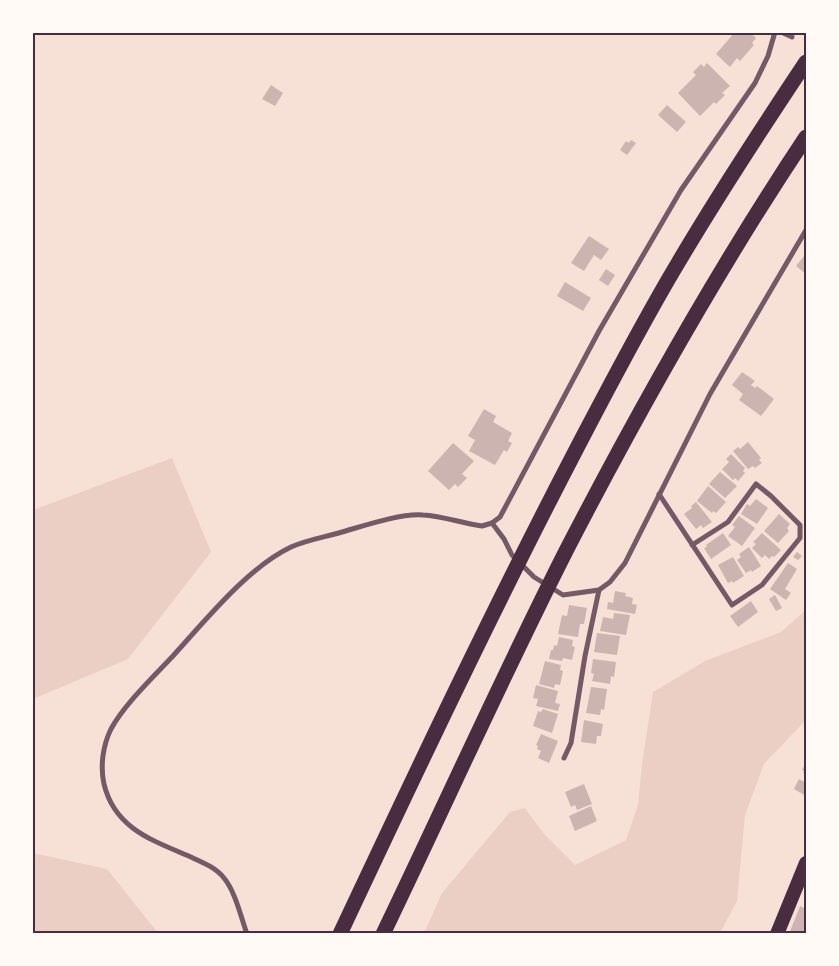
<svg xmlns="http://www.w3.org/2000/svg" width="839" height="966" viewBox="0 0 839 966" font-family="Inter,sans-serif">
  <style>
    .green { fill: #ebcfc5 }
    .building { fill: #ccb4b1 }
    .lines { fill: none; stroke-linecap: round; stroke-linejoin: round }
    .minor { stroke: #755966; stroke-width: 5 }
    .trunk { stroke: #4a2c40; stroke-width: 14 }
    .motorway { stroke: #4a2c40; stroke-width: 15 }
    .neatline { fill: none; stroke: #4a2c40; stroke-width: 2 }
  </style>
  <rect width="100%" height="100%" fill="#f7e1d7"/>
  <g class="green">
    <path d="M172 458 211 552 128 659 33 699V510Z"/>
    <path d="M806 610V720L764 764 745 815 737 901 720 933H424L442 893 510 812 525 808 544 834 575 865 626 840 638 805 642 764 653 692 705 661 781 632Z"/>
    <path d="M33 853 107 869 158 933H33Z"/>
  </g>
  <g class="building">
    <path d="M735 32H750L756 38 752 43 754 45 740 61 737 58 730 67 716 54Z"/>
    <path d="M707 63 730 86 722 93 725 95 716 104 714 102 700 116 678 93 696 75 693 72 701 64 704 67Z"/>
    <path d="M271 85 283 93 275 106 262 99Z"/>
    <path d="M667 105 686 122 677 132 658 115Z"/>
    <path d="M631 140 636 143 627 155 620 150 626 141 629 143Z"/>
    <path d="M589 236 609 249 601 260 594 255 584 271 571 263Z"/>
    <path d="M804 256 806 258V274L796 266Z"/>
    <path d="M606 269 615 275 608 286 599 280Z"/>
    <path d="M565 282 591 298 583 311 557 296Z"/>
    <path d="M742 372 755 381 751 385 755 388 757 386 774 399 761 416 739 400 743 394 732 385Z"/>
    <path d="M484 409 496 416 493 422 512 433 508 441 512 443 507 452 504 450 495 465 469 451 475 440 468 436Z"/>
    <path d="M748 442 761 458 759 460 762 463 755 468 753 466 748 469 733 451 738 447 740 449Z"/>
    <path d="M453 443 474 461 462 474 467 478 458 487 455 484 449 490 428 471Z"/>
    <path d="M731 454 745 468 743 471 745 473 738 481 735 478 733 480 722 469 729 462 726 459Z"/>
    <path d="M720 472 737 486 725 498 709 484Z"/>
    <path d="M708 486 726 502 716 513 713 511 712 513 697 501Z"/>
    <path d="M756 499 768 508 757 524 741 514 747 504 750 506Z"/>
    <path d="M696 502 712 522 703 528 701 525 696 529 684 514 692 508 691 506Z"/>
    <path d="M779 514 790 524 787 528 789 531 778 543 764 531Z"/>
    <path d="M739 516 755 528 742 546 728 536 735 527 732 525Z"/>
    <path d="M723 533 731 545 711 559 704 548 707 547 706 545Z"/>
    <path d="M762 533 781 550 774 557 772 556 769 559 765 555 762 558 752 548 756 544 753 542Z"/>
    <path d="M749 547 761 566 752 572 751 570 746 573 737 560 741 557 739 554Z"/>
    <path d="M797 552 802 556 798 560 793 557Z"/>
    <path d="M733 557 744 576 733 583 732 581 728 583 718 565Z"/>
    <path d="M788 563 797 569 785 589 791 593 786 600 770 589Z"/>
    <path d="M615 591 626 593 625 596 633 598 632 604 637 605 635 614 607 609 608 602 613 603Z"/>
    <path d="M775 595 782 608 776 611 769 599Z"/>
    <path d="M751 601 758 612 738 627 730 616Z"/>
    <path d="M569 605 587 608 584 624H580L578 637 558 634 562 615 567 616Z"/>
    <path d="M614 613 630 615 626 635 600 631 603 617 613 619Z"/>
    <path d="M597 633 620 636 617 655 594 652Z"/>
    <path d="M559 637 573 640 572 646 575 647 572 660 563 658 562 661 549 659 551 650H553L554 645 557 646Z"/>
    <path d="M593 659 616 662 614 677 611 676 610 684 592 681 594 674 591 673Z"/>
    <path d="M545 661 561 665 560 670 563 671 560 685 555 684 554 688 539 684Z"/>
    <path d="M536 685 558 691 555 703 560 704 558 711 536 706 538 699 533 698Z"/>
    <path d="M591 687 607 689 604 710 601 709 600 715 586 713Z"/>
    <path d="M543 709 558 714 552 733 533 726 538 711 541 712Z"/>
    <path d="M584 720 603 724 601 736H597L596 744 581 742Z"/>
    <path d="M541 734 558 741 549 763 538 758 541 751 537 749 538 746 536 745Z"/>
    <path d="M806 762V774L803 773 804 771 802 770Z"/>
    <path d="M799 779 806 783V796L794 789Z"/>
    <path d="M584 784 592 804 577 810 575 805 571 807 565 792Z"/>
    <path d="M591 806 597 821 575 831 569 816Z"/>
    <path d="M800 906 806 909V934H789Z"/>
  </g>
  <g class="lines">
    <g class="minor">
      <path d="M775 32 768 56 755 83 681 190 599 331 500 517 492 523 504 539 512 555 534 577 563 595 599 590 610 582 625 563 710 394 806 230"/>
      <path d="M781 32 792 37"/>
      <path d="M659 494 732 605 762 585 800 538V525L771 496 756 484 728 522 692 545"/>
      <path d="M564 758 571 743 585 656 599 590"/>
      <path d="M247 934C241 917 235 891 224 878 216 868 204 863 193 858 155 841 115 830 104 784 100 766 103 745 111 729 124 705 153 677 172 657 205 621 247 568 291 547 306 540 325 537 342 532 363 526 401 513 423 515 442 516 462 523 482 526L492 523"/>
    </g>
    <path class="trunk" d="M777 934 806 863"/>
    <g class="motorway">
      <path d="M340 934C417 770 494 607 578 446 610 385 642 323 678 263 718 195 762 128 806 62"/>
      <path d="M383 934C445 805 503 675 567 549 640 408 718 269 806 137"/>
    </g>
  </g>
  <rect width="839" height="966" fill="none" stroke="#fffaf5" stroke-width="68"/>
  <rect x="34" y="34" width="771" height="898" class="neatline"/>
</svg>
